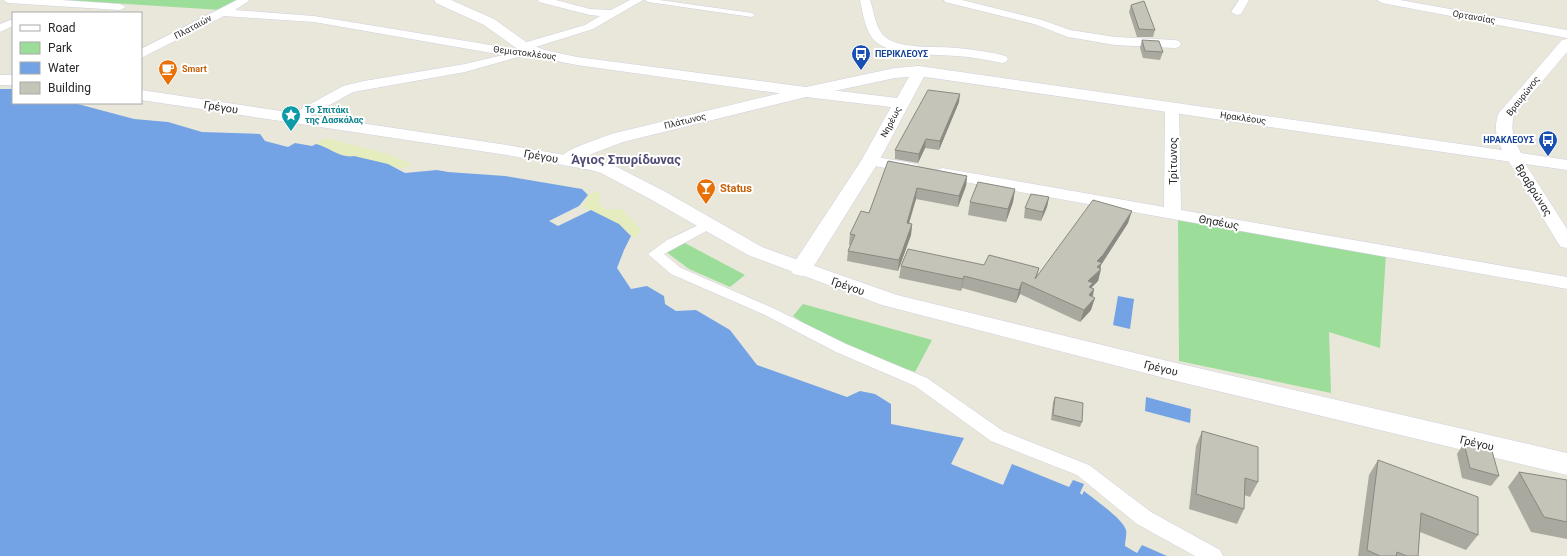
<svg xmlns="http://www.w3.org/2000/svg" width="1567" height="556" viewBox="0 0 1567 556" font-family="Roboto,sans-serif">
  <style>
    .green { fill: #9cdd9a }
    .sand { fill: #e5edbe }
    .water { fill: #73a3e5 }
    .lines { fill: none; stroke-linecap: round; stroke-linejoin: round }
    .service-casing { stroke: #d1cfe0; stroke-width: 1 }
    .pedestrian-casing { stroke: #d1cfe0; stroke-width: 1 }
    .minor-casing { stroke: #d1cfe0; stroke-width: 1 }
    .tertiary-casing { stroke: #d1cfe0; stroke-width: 1 }
    .secondary-casing { stroke: #d1cfe0; stroke-width: 1 }
    .service { fill: #fff; fill-rule: evenodd }
    .pedestrian { fill: #fff; fill-rule: evenodd }
    .minor { fill: #fff; fill-rule: evenodd }
    .tertiary { fill: #fff; fill-rule: evenodd }
    .secondary { fill: #fff; fill-rule: evenodd }
    .wall { fill: #a9a99f }
    .shaded-wall { fill: #8a8982 }
    .building { fill: #c5c4b9; stroke: #8a8982 }
    .labels { text-anchor: middle; stroke-width: 4; stroke-linejoin: round; paint-order: stroke }
    .far-street-label { font-size: 9px; fill: #282828; stroke: #fff }
    .far-transit-label { font-size: 9px; font-weight: bold; fill: #164399; stroke: #fff; text-anchor: start }
    .far-food-label { font-size: 9px; font-weight: bold; fill: #c56008; stroke: #fff; text-anchor: start }
    .far-culture-label { font-size: 9px; font-weight: bold; fill: #0d838f; stroke: #fff; text-anchor: start }
    .street-label { font-size: 11px; fill: #282828; stroke: #fff }
    .food-label { font-size: 11px; font-weight: bold; fill: #c56008; stroke: #fff; text-anchor: start }
    .quarter-label { font-size: 13px; font-weight: bold; fill: #514c75; stroke: #fff }
  </style>
  <rect width="100%" height="100%" fill="#e9e7da"/>
  <g class="green">
    <path d="M64 0H241L221 10Z"/>
    <path d="M1178 217 1386 254 1380 348 1329 332 1331 393 1179 361Z"/>
    <path d="M683 242 745 275 730 287 689 269 665 251Z"/>
    <path d="M803 304 932 340 915 372 848 349 805 324 793 316Z"/>
  </g>
  <g class="sand">
    <path d="M325 138 385 153 411 164 403 169 334 153 316 144Z"/>
    <path d="M600 191 599 203 606 210 622 209 640 229 636 238 583 207 589 194Z"/>
  </g>
  <g class="water">
    <path d="M0 89H13V103H74L134 119 168 122 202 132 260 134 265 141 288 147 295 143 312 146 316 144C328 147 342 159 354 156L388 164 405 173 437 170 448 172 505 176 582 189 588 195 579 206 549 221 558 226 591 210 619 224 631 236 624 250 617 268 631 289 647 286 664 296 665 304 676 311 696 310 730 330 757 365 847 397 860 391 875 394 891 404V424L964 438 951 464 1003 485 1012 464 1069 487 1073 480 1084 484 1080 493 1082 495 1084 491C1094 499 1123 519 1126 530 1127 535 1125 541 1125 546L1137 553 1142 545 1167 556H0Z"/>
    <path d="M1118 296 1134 299 1130 329 1113 325Z"/>
    <path d="M1146 397 1191 409 1190 423 1145 411Z"/>
  </g>
  <g class="lines">
    <g class="service-casing">
      <path id="service" d="M645 0H659L752 13 755 15 752 17 648 2Z"/>
    </g>
    <g class="pedestrian-casing">
      <path id="pedestrian" d="M707 221 712 222 713 225 712 228 664 254 681 268 775 309 846 344 927 378 1003 431 1089 465 1151 512 1220 550 1223 556H1195L1137 524 1077 475 991 441 915 386 836 352 765 315 671 274 648 254 667 240Z"/>
    </g>
    <g class="minor-casing">
      <g id="minor">
        <path d="M3 0H61L120 4 126 7 120 10 8 3Z"/>
        <path d="M237 0H250L235 10 314 16 520 50H522L518 47 520 44 585 25 600 16 590 15 539 2 538 0H556L590 9 611 10 630 0H643L593 29 526 50 545 51 547 54 545 57H518L465 72 353 92 299 122 294 123 289 122 287 119 289 116 343 86 364 81 465 64 503 55 314 22 224 16 141 58V49Z"/>
        <path d="M860 0H870C874 11 875 26 883 35 896 50 939 46 958 48 974 50 991 52 1006 56L1008 59 1006 62 1002 63C987 60 972 57 957 56 935 54 894 57 876 42 865 32 863 14 860 0Z"/>
        <path d="M944 0H962L1042 20 1070 30 1115 37 1175 40 1179 41 1181 44 1179 47 1175 48 1115 45 1068 37 1034 24 945 2Z"/>
        <path d="M1239 0H1249L1241 14 1237 15 1231 12Z"/>
        <path d="M1377 0H1400L1567 30V38L1382 3Z"/>
        <path d="M13 19V26L0 32V24Z"/>
        <path d="M1172 104 1177 105 1179 108 1181 210 1567 277V289L942 178 936 176 934 173 936 170 942 168 1164 207 1165 108 1167 105Z"/>
        <path d="M1514 152 1519 154 1567 229V248L1561 247 1558 243 1506 157 1509 154Z"/>
        <path d="M870 156 912 163 918 165 920 168 918 171 912 173 864 164 862 161 864 158Z"/>
      </g>
    </g>
    <g class="tertiary-casing">
      <path id="tertiary" d="M919 66 924 68 927 71 879 161 809 274 801 276 793 274 790 269 861 161 891 107 806 97 623 142 594 153 573 164 567 165 561 164 558 160C566 148 597 140 611 134L806 87 897 98 914 68Z"/>
    </g>
    <g class="secondary-casing">
      <g id="secondary">
        <path d="M434 0H451L494 19 529 44 545 50 577 57 806 87 895 68 919 66 1502 150C1496 135 1494 130 1498 114L1562 40 1567 39V52L1514 115C1510 132 1514 138 1521 153L1567 160V170L919 76 895 78 806 97 577 65 536 57 519 50 484 25 436 3Z"/>
        <rect x="0" y="75" width="13" height="10"/>
        <path d="M141 90 507 145 600 161 613 165 664 191 762 247 809 264 897 295 1172 362 1567 453V475L1172 380 882 305 748 255 650 199 601 173 591 170 507 155 141 100Z"/>
      </g>
    </g>
    <use href="#service" class="service"/>
    <use href="#pedestrian" class="pedestrian"/>
    <use href="#minor" class="minor"/>
    <use href="#tertiary" class="tertiary"/>
    <use href="#secondary" class="secondary"/>
  </g>
  <g class="wall">
    <path d="M1131 5 1155 30 1153 37H1137L1129 12Z"/>
    <path d="M1142 40 1163 52 1160 60 1143 58 1140 48Z"/>
    <path d="M959 102 939 150 925 148 918 163 895 159V150Z"/>
    <path d="M888 161 967 176 966 186 958 207 916 199 908 224H912L911 235 898 271 847 261 848 251 850 245H849L850 234 869 213Z"/>
    <path d="M1015 189 1013 202 1006 222 968 215 970 202Z"/>
    <path d="M1049 197 1047 207 1041 221 1024 218 1025 208Z"/>
    <path d="M1128 223 1101 265 1100 268 1101 269 1098 281 1092 287V288L1094 289 1093 297 1091 310 1080 322 1020 294 1016 303 962 288 961 291 899 278 901 266 984 265 1039 268 1037 277Z"/>
    <path d="M1055 397 1082 422 1080 427 1051 420 1053 402Z"/>
    <path d="M1202 431 1258 482 1250 497 1244 495V509L1237 524 1189 509 1196 446Z"/>
    <path d="M1464 443 1499 476 1491 486 1462 478 1457 454Z"/>
    <path d="M1378 460 1478 535 1466 550 1420 532 1418 556H1358L1369 475Z"/>
    <path d="M1519 472 1567 480V539L1531 532 1508 487Z"/>
  </g>
  <g class="shaded-wall">
    <path d="M960 94 959 102 939 150 940 141Z"/>
    <path d="M926 139 925 148 918 163 919 154Z"/>
    <path d="M967 176 966 186 958 207 959 196Z"/>
    <path d="M917 188 916 199 906 234 907 223Z"/>
    <path d="M1015 189 1013 202 1006 222 1008 209Z"/>
    <path d="M1049 197 1047 207 1041 221 1043 212Z"/>
    <path d="M1132 211 1128 223 1101 265 1100 271 1101 269 1098 281 1092 287 1090 294 1094 289 1091 301 1095 298 1091 310 1080 322 1084 310 1088 281 1097 261Z"/>
    <path d="M912 224 911 235 898 271 899 260Z"/>
    <path d="M964 276 962 288 961 291 963 279Z"/>
    <path d="M1022 282 1020 294 1016 303 1019 290Z"/>
  </g>
  <g class="building">
    <path d="M1144 1 1155 30 1139 29 1131 5Z"/>
    <path d="M1142 40 1159 41 1163 52 1145 51Z"/>
    <path d="M928 90 960 94 940 141 926 139 919 154 895 150Z"/>
    <path d="M888 161 967 176 959 196 917 188 907 223 912 224 899 260 848 251 855 235 850 234 861 211 869 213Z"/>
    <path d="M978 182 1015 189 1008 209 970 202Z"/>
    <path d="M1031 194 1049 197 1043 212 1025 208Z"/>
    <path d="M1093 200 1132 211 1103 255 1097 261 1102 263 1097 267 1101 269 1088 281 1093 283 1089 287 1094 289 1089 295 1095 298 1084 310 1022 282 1019 290 964 276 963 279 901 266 908 249 984 265 989 255 1039 268 1035 279Z"/>
    <path d="M1055 397 1083 403 1082 422 1053 415Z"/>
    <path d="M1202 431 1258 447V482L1245 478 1244 509 1196 494Z"/>
    <path d="M1464 443 1492 451 1499 476 1470 468Z"/>
    <path d="M1378 460 1478 497V535L1421 513 1418 556H1407L1397 552 1396 556H1380L1367 550Z"/>
    <path d="M1519 472 1567 480V522L1544 517Z"/>
  </g>
  <defs>
    <g id="bus-pin" transform="scale(1)"><path d="M0 17L-7.5 6A9.5 9.5 0 1 1 7.5 6Z" fill="#1a4fb4" stroke="#fff"/><path d="M-5-6H5V4H4V6H2V4H-2V6H-4V4H-5ZM-3.5-4V0h7V-4ZM-3.5 1.2v1.5H-2V1.2ZM2 1.2v1.5H3.5V1.2Z" fill="#fff"/></g>
    <g id="cafe-pin" transform="scale(1)"><path d="M0 17L-7.5 6A9.5 9.5 0 1 1 7.5 6Z" fill="#e8710a" stroke="#fff"/><path d="M-5.5-4.5H6V0H3Q3 3.5 0 3.5H-2.5Q-5.5 3.5-5.5 0ZM3-3.2v2h1.7v-2ZM-6 4.5H4V6H-6Z" fill="#fff"/></g>
    <g id="sight-pin" transform="scale(1)"><path d="M0 17L-7.5 6A9.5 9.5 0 1 1 7.5 6Z" fill="#0f9aa8" stroke="#fff"/><path d="M0-6L1.8-2.2L6-1.7L2.9 1.2L3.7 5.4L0 3.3L-3.7 5.4L-2.9 1.2L-6-1.7L-1.8-2.2Z" fill="#fff"/></g>
    <g id="bar-pin" transform="scale(1)"><path d="M0 17L-7.5 6A9.5 9.5 0 1 1 7.5 6Z" fill="#e8710a" stroke="#fff"/><path d="M-6-5H6L.8 .8V4.5H3.5V6h-7V4.5H-.8V.8Z" fill="#fff"/></g>
  </defs>
  <g fill-rule="evenodd">
    <use href="#bus-pin" x="861" y="54"/>
    <use href="#cafe-pin" x="168" y="69"/>
    <use href="#sight-pin" x="291" y="115"/>
    <use href="#bus-pin" x="1548" y="140"/>
    <use href="#bar-pin" x="706" y="188"/>
  </g>
  <g class="labels">
    <g class="far-street-label">
      <text transform="translate(1474 17) rotate(10)" y="3">Ορτανσίας</text>
      <text transform="translate(193 27) rotate(-28)" y="3">Πλαταιών</text>
      <text transform="translate(525 53) rotate(7)" y="3">Θεμιστοκλέους</text>
      <text transform="translate(1523 96) rotate(-52)" y="3">Βραυρώνος</text>
      <text transform="translate(1243 118) rotate(8)" y="3">Ηρακλέους</text>
      <text transform="translate(685 121) rotate(-14)" y="3">Πλάτωνος</text>
      <text transform="translate(891 122) rotate(-62)" y="3">Νηρέως</text>
    </g>
    <g class="far-transit-label">
      <text x="875" y="57">ΠΕΡΙΚΛΕΟΥΣ</text>
      <text x="1534" y="143" text-anchor="end">ΗΡΑΚΛΕΟΥΣ</text>
    </g>
    <g class="far-food-label">
      <text x="182" y="72">Smart</text>
    </g>
    <g class="far-culture-label">
      <text x="305" y="113">Το Σπιτάκι<tspan x="305" dy="10">της Δασκάλας</tspan></text>
    </g>
    <g class="street-label">
      <text transform="translate(221 107) rotate(9)" y="4">Γρέγου</text>
      <text transform="translate(541 156) rotate(10)" y="4">Γρέγου</text>
      <text transform="translate(1173 161) rotate(-90)" y="4">Τρίτωνος</text>
      <text transform="translate(1534 190) rotate(58)" y="4">Βραβρώνας</text>
      <text transform="translate(1219 222) rotate(10)" y="4">Θησέως</text>
      <text transform="translate(848 286) rotate(19)" y="4">Γρέγου</text>
      <text transform="translate(1161 368) rotate(14)" y="4">Γρέγου</text>
      <text transform="translate(1477 443) rotate(13)" y="4">Γρέγου</text>
    </g>
    <g class="food-label">
      <text x="720" y="192">Status</text>
    </g>
    <g class="quarter-label">
      <text x="626" y="164">Άγιος Σπυρίδωνας</text>
    </g>
  </g>
  <rect x="12" y="12" width="130" height="92" fill="#ffffff" stroke="#a9a9a9"/>
  <rect x="20" y="25" width="20" height="6" fill="#ffffff" stroke="#a9a9a9"/>
  <text x="48" y="32" font-size="12" fill="#282828">Road</text>
  <rect x="20" y="42" width="20" height="12" fill="#9cdd9a" stroke="#a9a9a9"/>
  <text x="48" y="52" font-size="12" fill="#282828">Park</text>
  <rect x="20" y="62" width="20" height="12" fill="#73a3e5" stroke="#a9a9a9"/>
  <text x="48" y="72" font-size="12" fill="#282828">Water</text>
  <rect x="20" y="82" width="20" height="12" fill="#c5c4b9" stroke="#a9a9a9"/>
  <text x="48" y="92" font-size="12" fill="#282828">Building</text>
</svg>
